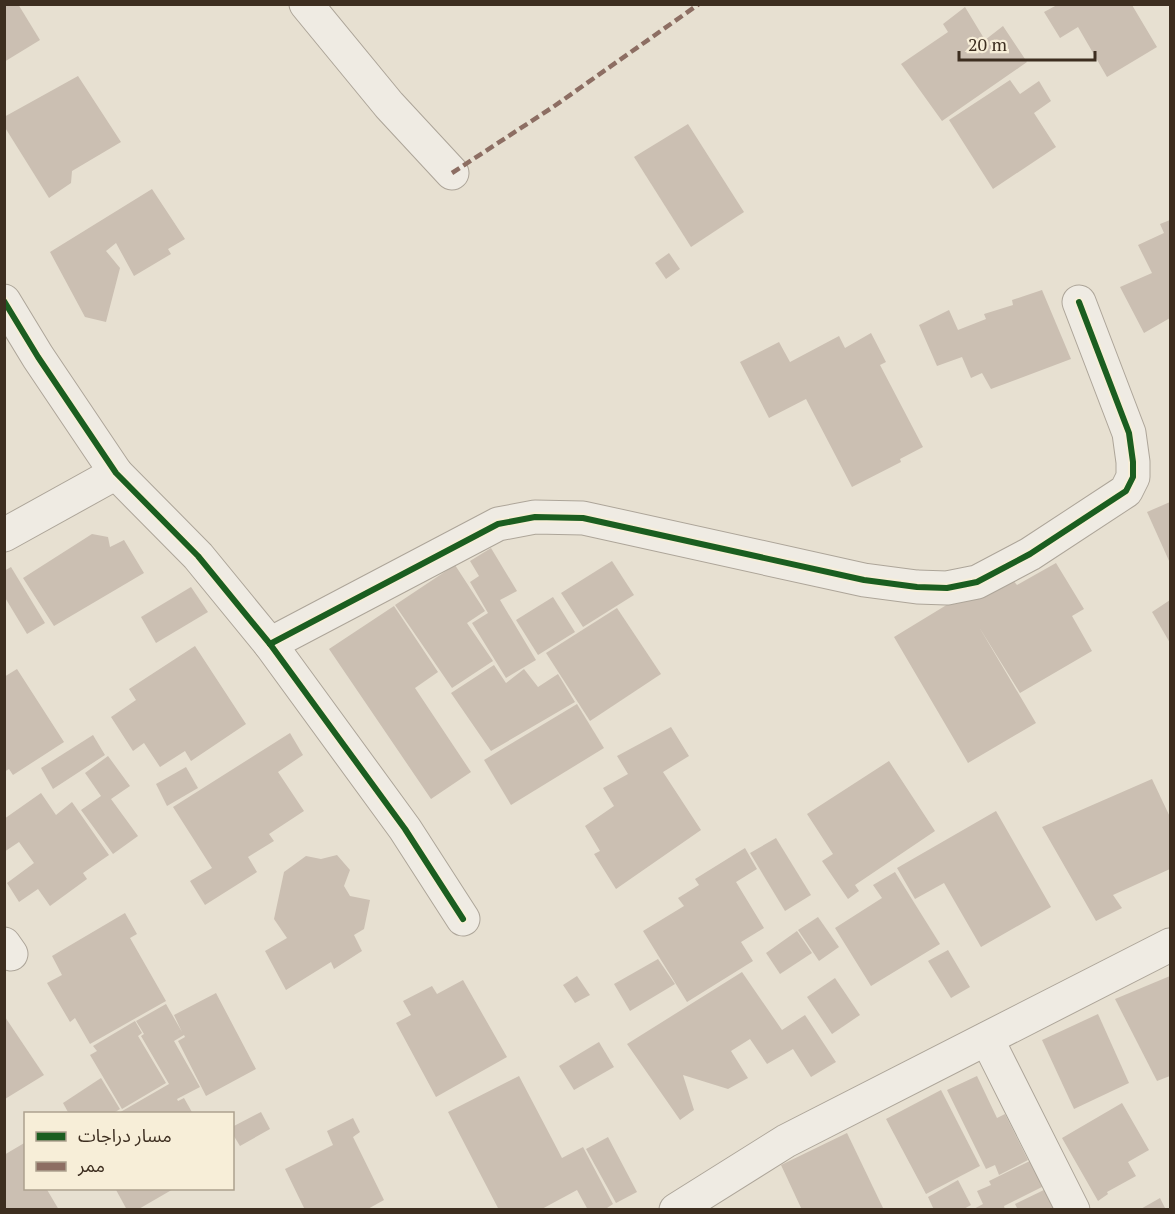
<svg xmlns="http://www.w3.org/2000/svg" width="1175" height="1214" viewBox="0 0 1175 1214" font-family="'PT Serif','Noto Sans Arabic',serif">
  <style>
    .building { fill: #cbbfb2 }
    .lines { fill: none; stroke-linecap: round; stroke-linejoin: round }
    .street-casing { stroke: #ada599; stroke-width: 35 }
    .street { stroke: #efebe3; stroke-width: 33 }
    .quiet { stroke: #8d6e63; stroke-width: 4.5; stroke-dasharray: 9 4.5; stroke-linecap: butt }
    .cycleway-casing { stroke: #f7eed8; stroke-width: 10 }
    .cycleway { stroke: #1b5e20; stroke-width: 6 }
  </style>
  <rect width="100%" height="100%" fill="#e7e0d1"/>
  <g class="building">
    <path d="M4 4H18L40 40 4 62Z"/>
    <path d="M1057 5H1132L1157 47 1107 77 1078 27 1060 38 1044 12Z"/>
    <path d="M965 7 985 40 1003 26 1027 62 942 121 901 64 948 32 943 24Z"/>
    <path d="M78 76 121 142 72 171 71 183 49 198 4 126V117Z"/>
    <path d="M1010 80 1020 94 1039 81 1051 101 1034 113 1056 147 993 189 949 120Z"/>
    <path d="M688 124 744 212 691 247 634 157Z"/>
    <path d="M152 189 185 239 168 249 171 254 134 276 116 243 106 251 120 268 106 322 85 317 50 252Z"/>
    <path d="M1170 220V318L1144 333 1120 287 1152 273 1138 245 1164 233 1160 224Z"/>
    <path d="M669 253 680 269 666 279 655 263Z"/>
    <path d="M1042 290 1071 359 991 389 982 373 971 378 962 357 937 366 919 325 949 310 958 330 986 319 984 314 1013 305 1012 300Z"/>
    <path d="M871 333 886 362 880 365 923 447 900 459 901 462 852 487 806 399 769 418 740 362 779 342 790 362 839 336 845 348Z"/>
    <path d="M1170 502V563L1147 512Z"/>
    <path d="M92 534 108 537 110 547 124 540 144 573 54 626 23 578Z"/>
    <path d="M491 548 517 591 500 600 536 660 506 678 472 623 488 613 470 582 479 576 470 561Z"/>
    <path d="M612 561 634 595 583 627 561 593Z"/>
    <path d="M1056 563 1084 609 1072 616 1092 651 1020 693 979 627 1036 723 968 763 894 637 1004 570 1017 585Z"/>
    <path d="M455 565 485 611 467 623 493 661 452 688 395 605Z"/>
    <path d="M11 567 45 623 27 634 4 596V571Z"/>
    <path d="M191 587 208 612 156 643 141 617Z"/>
    <path d="M553 597 575 632 538 655 516 620Z"/>
    <path d="M1170 600V643L1152 612Z"/>
    <path d="M394 606 438 672 415 688 471 772 431 799 329 649Z"/>
    <path d="M617 608 661 674 590 721 546 653Z"/>
    <path d="M195 646 246 724 191 761 185 751 160 767 144 743 133 751 111 717 136 700 129 689Z"/>
    <path d="M494 665 506 683 524 669 538 687 558 674 575 702 491 751 451 693Z"/>
    <path d="M17 669 64 742 13 775 9 769 4 772V677Z"/>
    <path d="M577 704 604 748 511 805 484 760Z"/>
    <path d="M671 727 689 756 663 772 701 830 616 889 594 854 600 851 585 826 614 806 603 788 628 774 617 756Z"/>
    <path d="M290 733 303 755 278 772 304 811 269 834 274 841 248 857 257 872 205 905 190 881 212 868 173 807Z"/>
    <path d="M93 735 105 755 53 789 41 768Z"/>
    <path d="M108 756 130 786 111 799 138 836 113 854 81 810 101 796 85 773Z"/>
    <path d="M889 761 935 831 855 885 859 891 848 899 822 861 833 854 807 814Z"/>
    <path d="M186 767 198 788 167 806 156 784Z"/>
    <path d="M1152 779 1170 817V869L1113 895 1122 908 1096 921 1042 827Z"/>
    <path d="M41 793 56 815 72 802 109 855 83 873 87 879 50 906 38 889 19 902 7 883 34 863 19 842 4 852V819Z"/>
    <path d="M996 811 1051 907 981 947 944 883 915 899 897 868Z"/>
    <path d="M776 838 811 895 785 911 750 853Z"/>
    <path d="M745 848 757 869 736 882 764 928 741 942 753 961 687 1002 643 931 684 906 678 898 699 885 695 879Z"/>
    <path d="M337 855 350 870 344 886 350 896 370 900 364 929 354 935 362 951 334 969 331 962 286 990 265 951 287 938 274 919 284 872 306 856 321 859Z"/>
    <path d="M895 872 940 944 871 986 835 928 882 898 873 885Z"/>
    <path d="M125 913 137 934 130 938 166 1001 90 1044 75 1018 70 1022 47 983 62 975 52 956Z"/>
    <path d="M818 917 839 947 819 961 798 930Z"/>
    <path d="M797 931 812 953 780 974 766 953Z"/>
    <path d="M948 950 970 987 951 998 928 961Z"/>
    <path d="M658 959 675 984 630 1011 614 984Z"/>
    <path d="M742 972 782 1030 805 1015 836 1062 811 1077 793 1049 767 1064 750 1039 731 1051 748 1078 728 1089 683 1075 694 1110 680 1120 627 1044Z"/>
    <path d="M577 976 590 995 575 1003 563 985Z"/>
    <path d="M1170 976V1076L1157 1081 1115 999Z"/>
    <path d="M835 978 860 1015 832 1034 807 997Z"/>
    <path d="M463 980 507 1057 436 1097 396 1023 411 1015 403 1001 432 986 437 994Z"/>
    <path d="M216 993 256 1069 206 1096 178 1041 185 1037 184 1035 174 1041 200 1087 177 1099 178 1101 184 1098 193 1114H117L169 1084 141 1036 144 1034 136 1021 166 1004 182 1032 174 1015Z"/>
    <path d="M1098 1014 1129 1083 1074 1109 1042 1040Z"/>
    <path d="M5 1017 44 1075 5 1099Z"/>
    <path d="M135 1021 142 1033 138 1036 166 1083 122 1109 90 1055 97 1051 93 1046Z"/>
    <path d="M599 1042 614 1067 574 1090 559 1066Z"/>
    <path d="M519 1076 562 1158 583 1147 613 1204 604 1210H588L577 1190 540 1210H499L448 1112Z"/>
    <path d="M977 1076 997 1118 1005 1114 1028 1160 999 1175 995 1165 986 1169 947 1090Z"/>
    <path d="M101 1078 120 1109 112 1114H69L63 1103Z"/>
    <path d="M941 1090 980 1166 926 1194 886 1119Z"/>
    <path d="M1122 1103 1149 1150 1128 1162 1136 1176 1107 1192 1108 1194 1098 1201 1062 1138Z"/>
    <path d="M261 1112 270 1129 240 1146 232 1133V1127Z"/>
    <path d="M353 1118 360 1132 353 1137 384 1200 366 1210H305L285 1169 333 1145 327 1131Z"/>
    <path d="M847 1133 884 1210H802L781 1165Z"/>
    <path d="M608 1137 637 1192 616 1203 586 1149Z"/>
    <path d="M26 1142V1188H46L59 1210H4V1155Z"/>
    <path d="M1034 1159 1046 1185 1004 1206 1005 1210H972L983 1204 977 1191 991 1185 989 1181Z"/>
    <path d="M958 1180 971 1205 962 1210H934L928 1197Z"/>
    <path d="M1050 1187 1061 1210H1018L1015 1204Z"/>
    <path d="M115 1188H175L137 1210H127Z"/>
    <path d="M1160 1198 1166 1210H1139Z"/>
  </g>
  <g class="lines">
    <g class="street-casing">
      <g id="street">
        <path d="M306 4 389 105 452 173"/>
        <path d="M4 301 38 357 116 473 198 556 270 644 405 829 463 919"/>
        <path d="M4 535 116 473"/>
        <path d="M270 644 498 524 535 517 583 518 864 580 917 587 947 588 977 582 1030 554 1126 491 1133 477V462L1129 433 1079 302"/>
        <path d="M4 944 11 954"/>
        <path d="M987 1039 1073 1210"/>
        <path d="M676 1210 786 1141 1170 945"/>
      </g>
    </g>
    <use href="#street" class="street"/>
    <path class="quiet" d="M452 173 553 107 699 4"/>
    <g class="cycleway-casing">
      <g id="cycleway">
        <path d="M4 301 38 357 116 473 198 556 270 644 405 829 463 919"/>
        <path d="M270 644 498 524 535 517 583 518 864 580 917 587 947 588 977 582 1030 554 1126 491 1133 477V462L1129 433 1079 302"/>
      </g>
    </g>
    <use href="#cycleway" class="cycleway"/>
  </g>
  <rect width="1175" height="1214" fill="none" stroke="#3d2e20" stroke-width="12"/>
  <rect x="24" y="1112" width="210" height="78" fill="#f7eed8" stroke="#ada18e" stroke-width="1.5"/>
  <rect x="36" y="1132" width="30" height="9" fill="#1b5e20" stroke="#ada18e" stroke-width="1.5"/>
  <text x="78" y="1142" font-size="18" fill="#3d2e20">مسار دراجات</text>
  <rect x="36" y="1162" width="30" height="9" fill="#8d6e63" stroke="#ada18e" stroke-width="1.5"/>
  <text x="78" y="1172" font-size="18" fill="#3d2e20">ممر</text>
  <path d="M959 51v9h136v-9" fill="none" stroke="#3d2e20" stroke-width="3"/>
  <text x="968" y="51" font-size="18" fill="#3d2e20" stroke="#f7eed8" stroke-width="4.5" paint-order="stroke">20 m</text>
</svg>
